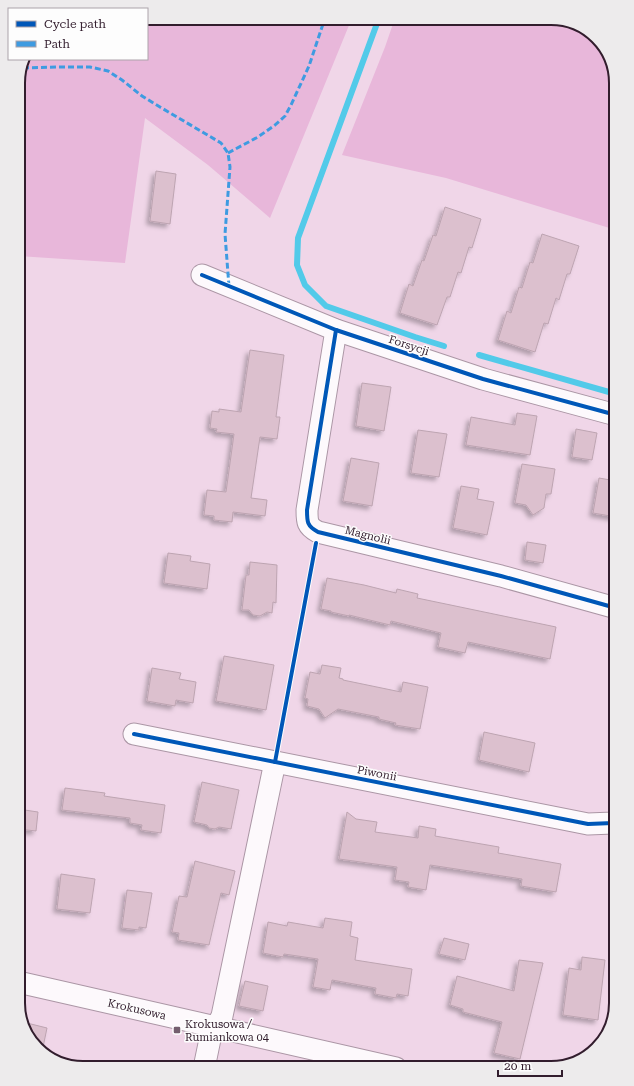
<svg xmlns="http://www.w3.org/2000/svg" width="634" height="1086" viewBox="0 0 634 1086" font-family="'Roboto Serif',serif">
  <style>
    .green { fill: #e8b7da }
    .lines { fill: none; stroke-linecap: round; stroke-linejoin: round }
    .stream { stroke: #52cae9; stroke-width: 6 }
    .building { fill: #dcc0ce; stroke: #bda4b1; filter: url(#shadow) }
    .street-casing { stroke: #ab96a5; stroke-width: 23 }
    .street { stroke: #fdf9fc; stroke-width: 21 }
    .quiet { stroke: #3e9be1; stroke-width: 3; stroke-dasharray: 6 3; stroke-linecap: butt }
    .cycleway-casing { stroke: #fdfdfd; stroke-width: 6 }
    .cycleway { stroke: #0057b8; stroke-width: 4 }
    .poi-dot { fill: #745e6e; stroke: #fdfdfd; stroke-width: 1.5 }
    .labels { text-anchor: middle; stroke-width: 3; stroke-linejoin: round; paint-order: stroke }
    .street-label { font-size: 11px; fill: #321d2d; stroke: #fdfdfd }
    .poi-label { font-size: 11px; fill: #321d2d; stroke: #fdfdfd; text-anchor: start }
    .rim { fill: none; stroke: #321d2d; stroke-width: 2 }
  </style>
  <defs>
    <filter id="shadow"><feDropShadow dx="-3.5" dy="3.5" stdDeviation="2" flood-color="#0004"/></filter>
  </defs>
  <rect width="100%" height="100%" fill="#f0d6e8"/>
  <g class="green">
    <path d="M147 18H352L270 218 208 165 145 118 125 263 18 256V79L27 59H147Z"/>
    <path d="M395 18H555L587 29 609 55 616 83V230L446 178 342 155 385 47Z"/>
  </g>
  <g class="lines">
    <g class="stream">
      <path d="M379 18 298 238 297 265 305 285 326 306 415 337 444 346"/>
      <path d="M479 355 616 394"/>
    </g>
  </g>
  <g class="building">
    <path d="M156 171 176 174 170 224 150 221Z"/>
    <path d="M445 207 481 219 472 248 469 247 461 273 458 272 450 297H447L437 325 400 313 409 284 413 286 422 260 424 261 433 235 436 236Z"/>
    <path d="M542 234 579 246 570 274H567L559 300 556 298 548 324 544 323 535 352 498 340 507 311 511 313 519 287 522 288 530 262 533 263Z"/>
    <path d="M250 350 284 355 276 417H280L277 439 260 437 251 498 267 500 265 516 233 512 232 522 214 520V516L204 515 207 490 226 492 234 434 216 432 217 429 210 428 212 411 219 412V409L241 412Z"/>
    <path d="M362 383 391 387 384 431 356 426Z"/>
    <path d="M517 413 537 416 530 455 466 445 471 417 515 425Z"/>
    <path d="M576 429 597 433 592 460 572 457Z"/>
    <path d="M418 430 447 434 439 477 411 473Z"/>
    <path d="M351 458 379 463 372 506 343 501Z"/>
    <path d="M522 464 555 469 551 494H546L544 508 533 515 526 505 515 503Z"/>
    <path d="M599 478 616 481V517L593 513Z"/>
    <path d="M461 486 479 489 477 499 494 502 487 535 453 528Z"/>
    <path d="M527 542 546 545 543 563 525 560Z"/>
    <path d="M168 553 191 556 190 561 210 564 207 589 164 583Z"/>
    <path d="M250 562 277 565 276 603 273 602 272 613 267 612 260 616 253 615 249 610H242L246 575H249Z"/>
    <path d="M327 578 364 585 396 593 397 589 418 594 417 598 556 627 550 659 468 642 465 653 438 647 441 633 391 621 390 625 349 615V616L331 612V611L321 609Z"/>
    <path d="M224 656 274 665 266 710 216 701Z"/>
    <path d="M322 665 341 668 339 678 343 679V680L401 692 403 682 428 687 420 729 395 725 396 723 379 719V717L338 709 325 718 319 709 307 706 308 699 305 698 310 672 320 674Z"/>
    <path d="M152 668 181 673 179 679 196 682 193 703 176 700 175 706 147 701Z"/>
    <path d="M484 732 535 743 529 772 479 760Z"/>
    <path d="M202 782 239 790 231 829 219 827 215 829 209 828 207 825 194 822Z"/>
    <path d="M65 788 105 793 104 796 165 805 161 833 141 830 142 825 130 823V818L62 810Z"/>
    <path d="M18 809 38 812 36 831 18 829Z"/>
    <path d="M347 812 356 819 377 822 375 832 418 838 419 826 436 829 435 836 499 847 498 853 561 864 556 892 521 886 522 879 430 865 426 890 408 887 409 882 395 880 397 867 339 859Z"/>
    <path d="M195 861 235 871 229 895 221 893 209 945 178 940 179 933 172 932 179 896 187 897Z"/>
    <path d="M61 874 95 879 90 913 57 909Z"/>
    <path d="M127 890 152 893 146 928 139 927V930L122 928Z"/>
    <path d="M325 918 352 922 350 936 358 938 355 960 412 969 408 996 397 994 396 998 375 994 376 988 332 980 330 990 313 987 318 959 284 954 283 957 263 953 268 922 287 926 288 922 323 928Z"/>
    <path d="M444 938 469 944 465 960 439 954Z"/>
    <path d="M582 957 605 960 598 1020 563 1015 569 968 581 970Z"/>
    <path d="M519 960 543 963 520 1059 494 1053 502 1022 463 1012V1009L450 1005 457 976 514 991Z"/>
    <path d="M245 981 268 986 263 1011 239 1006Z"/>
    <path d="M23 1022 47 1028 42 1052 25 1031Z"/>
  </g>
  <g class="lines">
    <g class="street-casing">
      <g id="street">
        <path d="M202 275 336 330 483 379 616 415"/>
        <path d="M336 330 307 510C307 522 307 526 318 532L501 576 616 608"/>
        <path d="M134 734 588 824 613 823 616 820"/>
        <path d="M18 982 396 1068"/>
        <path d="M204 1068 210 1039 222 1016 275 762"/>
      </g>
    </g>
    <use href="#street" class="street"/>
    <g class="quiet">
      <path d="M23 68 56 67H90L108 71 122 80 142 96 160 107 221 143 228 153 230 167 225 234 229 287"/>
      <path d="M228 153 258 137 275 125 285 116 291 105 309 66 325 18"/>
    </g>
    <g class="cycleway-casing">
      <g id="cycleway">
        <path d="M202 275 336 330 483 379 616 415"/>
        <path d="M336 330 307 510C307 522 307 526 318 532L501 576 616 608"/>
        <path d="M134 734 588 824 613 823 616 820"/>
        <path d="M275 762 316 543"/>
      </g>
    </g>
    <use href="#cycleway" class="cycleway"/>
  </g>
  <rect class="poi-dot" x="173" y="1026" width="8" height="8" rx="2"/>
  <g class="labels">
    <g class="street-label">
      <text transform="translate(409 345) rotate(18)" y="4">Forsycji</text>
      <text transform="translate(368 535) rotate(14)" y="4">Magnolii</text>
      <text transform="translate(377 773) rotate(11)" y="4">Piwonii</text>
      <text transform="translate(137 1009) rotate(13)" y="4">Krokusowa</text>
    </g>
    <g class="poi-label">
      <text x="185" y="1028">Krokusowa /<tspan x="185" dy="13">Rumiankowa 04</tspan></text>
    </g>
  </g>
  <path d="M0 0H634V1086H0ZM83 25H551A58 58 0 0 1 609 83V1003A58 58 0 0 1 551 1061H83A58 58 0 0 1 25 1003V83A58 58 0 0 1 83 25Z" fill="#edebec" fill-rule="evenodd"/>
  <path class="rim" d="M83 25H551A58 58 0 0 1 609 83V1003A58 58 0 0 1 551 1061H83A58 58 0 0 1 25 1003V83A58 58 0 0 1 83 25Z"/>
  <rect x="8" y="8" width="140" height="52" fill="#fdfdfd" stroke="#aca3aa"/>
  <rect x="16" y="21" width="20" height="6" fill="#0057b8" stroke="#aca3aa"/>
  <text x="44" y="28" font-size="12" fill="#321d2d">Cycle path</text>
  <rect x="16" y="41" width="20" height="6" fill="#3e9be1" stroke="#aca3aa"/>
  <text x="44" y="48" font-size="12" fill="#321d2d">Path</text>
  <path d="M498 1070v6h64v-6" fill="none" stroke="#321d2d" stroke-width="2"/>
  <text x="504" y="1070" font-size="12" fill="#321d2d" stroke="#fdfdfd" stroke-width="3" paint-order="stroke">20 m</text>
</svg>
